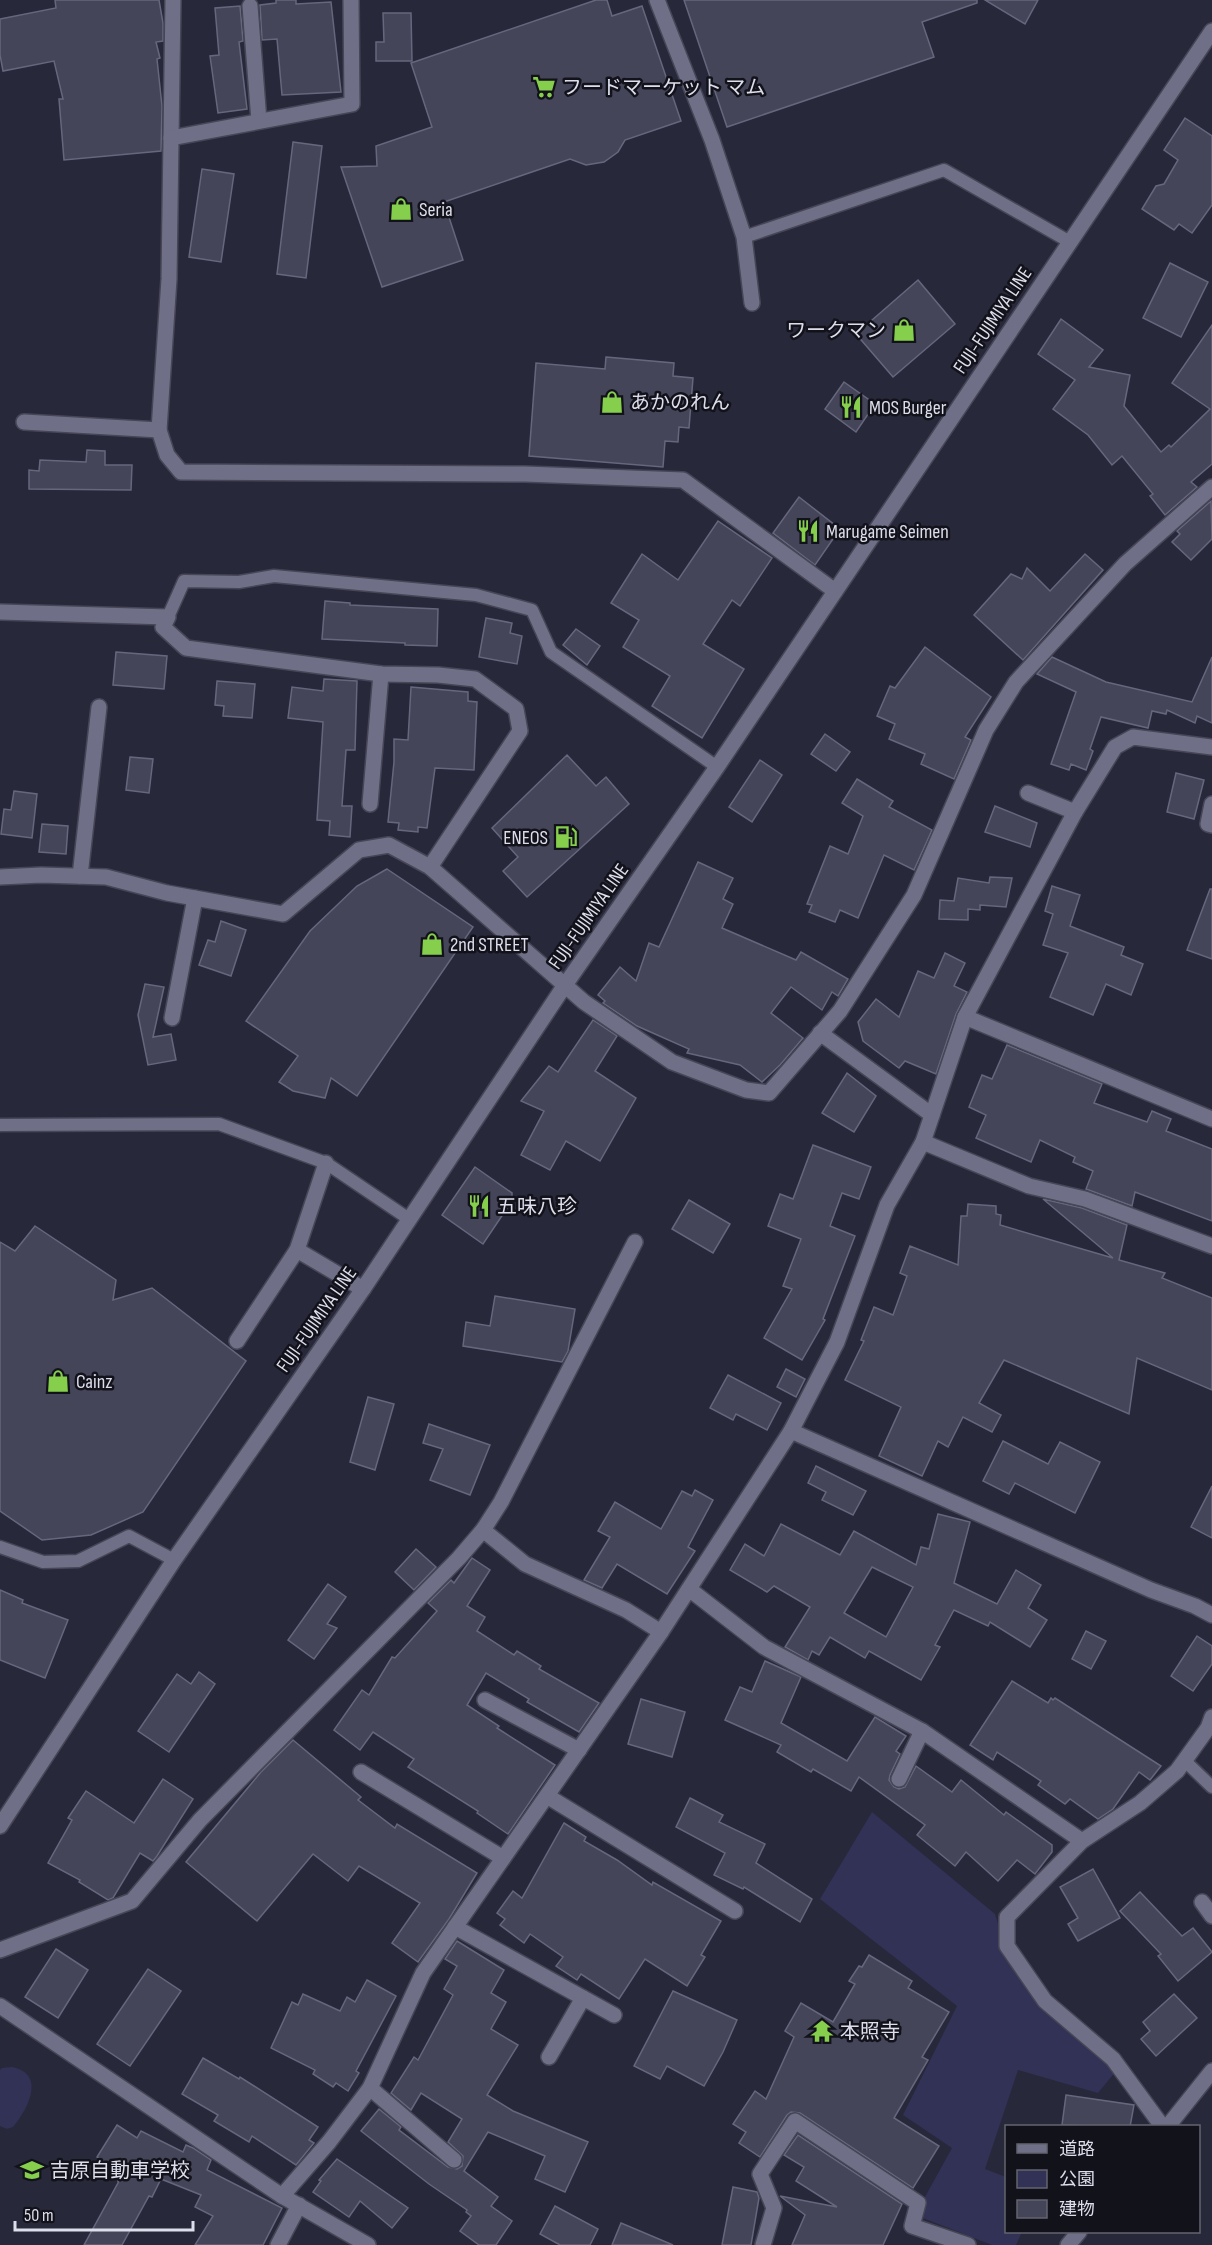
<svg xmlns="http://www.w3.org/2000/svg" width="1212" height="2245" viewBox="0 0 1212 2245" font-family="'Sofia Sans Condensed','Noto Sans JP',sans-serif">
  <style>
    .green { fill: #323156 }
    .building { fill: #45455a; stroke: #66667d; stroke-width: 1.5; fill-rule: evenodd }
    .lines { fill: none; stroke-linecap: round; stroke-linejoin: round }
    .service-casing { stroke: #464656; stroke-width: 15 }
    .minor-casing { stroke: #464656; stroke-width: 18 }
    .tertiary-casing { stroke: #464656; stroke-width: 18 }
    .secondary-casing { stroke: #464656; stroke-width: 18 }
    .service { stroke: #6f6f87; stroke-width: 12 }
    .minor { stroke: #6f6f87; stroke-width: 15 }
    .tertiary { stroke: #6f6f87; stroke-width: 15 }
    .secondary { stroke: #6f6f87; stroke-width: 15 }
    .labels { text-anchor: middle; stroke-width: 5; stroke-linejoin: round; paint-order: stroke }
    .poi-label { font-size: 20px; fill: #dddeeb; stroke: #12121b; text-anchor: start }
    .street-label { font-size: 20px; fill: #dddeeb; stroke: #12121b }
  </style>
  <rect width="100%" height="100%" fill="#28283b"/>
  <g class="green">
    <path d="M872 1812 995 1914 1007 1953 1116 2071 1098 2093 1018 2070 985 2169 1006 2177V2232H1022L1016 2245H992L915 2215 952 2148 903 2115 957 2006 820 1899Z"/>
    <path d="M12 2067C47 2074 27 2110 13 2127L7 2129 0 2126V2070L2 2068Z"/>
  </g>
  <g class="building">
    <path d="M55 0H159L163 23V41L156 42 160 58 157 59 162 106 161 151 64 160 59 99H63L54 61 3 71 0 55V19L56 8Z"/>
    <path d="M276 0H296V4L331 2 341 92 282 95 277 39 262 40 260 5 276 3Z"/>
    <path d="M596 0H607L612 16 642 6 681 121 625 140 618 152 604 162 586 165 570 159 444 202 463 260 382 287 341 167 377 166 376 146 432 127 411 63Z"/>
    <path d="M684 0H977V3L922 22 934 57 727 127Z"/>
    <path d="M985 0H1038L1025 24Z"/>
    <path d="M240 6 243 41 239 42 247 109 218 113 210 56 219 55 215 8Z"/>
    <path d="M383 13H411L412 61H376V42H384Z"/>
    <path d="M1185 118 1212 136V205L1192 233 1179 224 1174 230 1142 209 1156 186 1164 184 1178 160 1164 150Z"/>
    <path d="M293 142 322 146 306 278 277 274Z"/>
    <path d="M202 169 234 174 221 262 189 257Z"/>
    <path d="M1170 263 1208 282 1181 337 1143 318Z"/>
    <path d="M918 280 955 324 893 377 856 334Z"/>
    <path d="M1061 319 1103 350 1089 367 1130 375 1124 406 1161 452 1169 445 1171 447 1210 409 1172 383 1212 325V464L1191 482 1197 487 1165 515 1150 496 1153 494 1122 456 1112 465 1088 435 1053 409 1075 380 1038 354Z"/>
    <path d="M606 357 674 363 673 376 693 378 689 428 679 427 678 442 665 441 663 467 529 456 536 363 605 369Z"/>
    <path d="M844 382 875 404 856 432 825 409Z"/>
    <path d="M87 450 105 451V465H132L131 490 29 489V470L39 471 40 460 86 462Z"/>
    <path d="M799 497 840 529 815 565 773 533Z"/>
    <path d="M1211 501 1212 539 1191 560 1172 542 1180 534 1177 531Z"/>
    <path d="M718 521 772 558 740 606 732 600 703 644 744 669 702 738 652 706 670 676 623 647 639 620 611 603 642 554 678 580Z"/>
    <path d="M1085 554 1103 570 1023 660 974 615 1011 574 1022 579 1027 568 1050 591Z"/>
    <path d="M325 601 350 603V605L438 609 437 646 405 645V643L322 639Z"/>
    <path d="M486 618 512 623 510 633 522 636 517 664 479 657Z"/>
    <path d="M576 629 600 646 587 665 563 645Z"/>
    <path d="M925 647 991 697 965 737 971 740 954 779 921 764 925 754 889 739 895 724 877 716 890 686 895 688Z"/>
    <path d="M116 652 167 656 164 689 113 685Z"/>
    <path d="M1052 657 1106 682 1192 702 1212 657V723L1197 716 1195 723 1167 710 1166 714 1152 711 1148 728 1101 717 1090 749 1093 751 1086 770 1071 764 1069 770 1051 764 1076 692 1037 674Z"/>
    <path d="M324 679 357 681 355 750H346L342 806H352L350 837 329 835 330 821 317 820 323 722 288 718 292 687 323 691Z"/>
    <path d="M217 681 255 684 252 718 223 716 224 706 215 705Z"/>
    <path d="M411 687 468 692V701L477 702 474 770 435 768 427 828 418 827V832L398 830 399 823 388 822 394 762V739L408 740Z"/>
    <path d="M825 734 850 752 836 771 811 754Z"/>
    <path d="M567 755 596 786 606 777 629 804 527 897 503 871 518 857 492 828Z"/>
    <path d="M130 757 153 759 149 793 126 790Z"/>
    <path d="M760 760 782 775 752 822 729 807Z"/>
    <path d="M1176 773 1204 780 1194 819 1167 812Z"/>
    <path d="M857 779 893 801 889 807 932 830 914 870 884 855 858 918 840 910 835 922 809 912 812 905 807 904 830 846 848 854 863 816 842 803Z"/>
    <path d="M14 791 37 794 32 838 1 834 4 809 11 810Z"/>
    <path d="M995 806 1037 823 1030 847 985 832Z"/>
    <path d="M42 824 68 826 66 854 39 852Z"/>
    <path d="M698 862 733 878 723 899 733 904 722 928 796 960 801 952 848 979 838 996 832 992 822 1010 791 987 771 1013 803 1038 780 1065 762 1082 740 1065 687 1053 689 1049 637 1026 603 1003 605 1001 598 995 620 967 636 981 649 943 659 947Z"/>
    <path d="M387 869 473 927 357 1096 331 1078 325 1098 293 1091 279 1082 298 1056 246 1021 310 931 357 886Z"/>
    <path d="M990 877 1012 878 1006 907 980 905V910L968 909V920L939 919 940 900 954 901 958 878 989 883Z"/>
    <path d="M1052 886 1080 895 1070 926 1124 947 1121 955 1143 964 1131 995 1106 984 1093 1015 1050 997 1068 953 1043 945 1053 914 1045 911Z"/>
    <path d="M1210 889H1212V959L1187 950Z"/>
    <path d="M221 921 246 930 231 976 199 965 208 940 215 942Z"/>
    <path d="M945 953 965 963 954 986 967 992 956 1014 936 1074 905 1061 899 1068 863 1041 858 1022 876 999 899 1017 918 971 934 978Z"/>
    <path d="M145 984 164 987 153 1037 171 1034 176 1060 148 1065 138 1015Z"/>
    <path d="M593 1020 617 1036 595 1071 636 1098 600 1161 566 1141 550 1170 521 1155 544 1111 521 1101 549 1066 558 1072Z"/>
    <path d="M1007 1045 1102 1084 1094 1103 1147 1122 1152 1111 1171 1119 1166 1131 1212 1149V1221L1135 1192 1132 1206 1086 1189 1093 1171 1073 1162 1075 1157 1040 1140 1031 1162 976 1138 986 1115 969 1107 982 1075 992 1079Z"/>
    <path d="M847 1073 876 1096 854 1132 822 1113Z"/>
    <path d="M813 1145 871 1167 859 1199 842 1193 830 1226 855 1236 823 1319 825 1320 802 1360 764 1338 792 1289 783 1286 801 1239 768 1226 780 1194 793 1199Z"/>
    <path d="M475 1167 512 1193V1201L483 1244 442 1215Z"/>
    <path d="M1043 1199 1082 1208 1127 1225 1119 1260 1165 1273 1162 1278 1212 1298V1390L1137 1358 1129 1414 1004 1360 979 1403 1001 1415 992 1432 963 1417 948 1447 938 1441 922 1476 879 1456 901 1407 845 1380 864 1341 861 1340 874 1307 893 1315 907 1276 900 1273 910 1246 958 1265 961 1216H967L968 1204 996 1206V1214L1001 1215 1000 1225 1113 1258Z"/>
    <path d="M689 1200 730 1224 713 1253 672 1229Z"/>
    <path d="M35 1226 116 1280 113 1300 152 1288 246 1361 143 1512 91 1535 42 1540 0 1511V1242L15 1251Z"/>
    <path d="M495 1296 575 1309 568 1351 562 1362 463 1346 466 1322 490 1326Z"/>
    <path d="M786 1369 805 1379 796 1397 777 1387Z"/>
    <path d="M728 1375 781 1403 767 1430 736 1414 733 1420 710 1408Z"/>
    <path d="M368 1397 394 1404 375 1470 350 1462Z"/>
    <path d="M429 1424 490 1445 470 1495 430 1480 443 1449 423 1443Z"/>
    <path d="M1003 1441 1048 1464 1060 1442 1100 1462 1075 1513 1015 1483 1009 1494 983 1481Z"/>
    <path d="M816 1466 866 1491 853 1515 822 1500 826 1492 808 1483Z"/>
    <path d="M1212 1486V1538L1191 1527Z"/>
    <path d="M695 1490 713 1500 688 1547 695 1551 667 1594 617 1564 602 1588 584 1580 610 1537 598 1531 615 1502 661 1529 682 1491 692 1496Z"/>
    <path d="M938 1514 970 1522 954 1583 997 1604 1016 1570 1041 1585 1028 1608 1047 1620 1030 1647 990 1622 988 1626 954 1610 935 1645 940 1647 921 1680 869 1651 865 1658 830 1637 819 1655 812 1651 808 1660 785 1647 810 1607 774 1586 767 1592 730 1570 745 1544 764 1556 781 1524 840 1555 854 1531 916 1565 921 1547 929 1549ZM872 1567 913 1587 886 1637 844 1613Z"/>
    <path d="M416 1549 436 1567 414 1590 395 1572Z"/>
    <path d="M472 1558 490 1570 467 1606 485 1617 477 1631 514 1655 517 1651 541 1666 539 1669 599 1703 579 1732 527 1702 529 1699 486 1673 467 1705 499 1726 497 1728 555 1765 508 1834 477 1813 478 1811 408 1767 414 1759 373 1732 360 1750 334 1730 362 1690 369 1695 392 1657 395 1658 437 1611 428 1603 451 1580 454 1583Z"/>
    <path d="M328 1584 346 1597 327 1624 337 1628 314 1659 288 1640Z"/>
    <path d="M0 1590 23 1600 22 1603 68 1620 45 1678 0 1660Z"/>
    <path d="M1086 1631 1106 1641 1091 1669 1072 1659Z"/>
    <path d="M1197 1636 1212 1646V1664L1193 1691 1171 1676Z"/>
    <path d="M765 1661 801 1677 781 1723 847 1761 875 1717 906 1736 896 1751 900 1754 890 1775 889 1780 894 1787 899 1789 905 1787 916 1766 952 1792 961 1780 1004 1815 1006 1812 1052 1845V1852L1035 1874 1017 1860 998 1881 966 1852 955 1866 917 1835 925 1825 859 1777 851 1791 813 1769 811 1772 777 1752 781 1745 725 1720 740 1687 752 1692Z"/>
    <path d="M199 1672 215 1684 169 1752 138 1731 177 1674 191 1684Z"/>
    <path d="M1012 1681 1048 1703 1051 1698 1053 1700 1055 1698 1161 1766 1150 1780 1139 1772 1113 1809 1098 1819 1070 1799 1065 1804 1038 1785 1041 1781 997 1752 993 1760 970 1745Z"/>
    <path d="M641 1699 685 1712 672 1757 628 1744Z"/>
    <path d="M293 1740 361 1797 358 1800 395 1828 397 1824 477 1873 449 1919 418 1962 392 1943 420 1903 359 1866 348 1881 313 1854 257 1921 186 1862 261 1772Z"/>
    <path d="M163 1779 193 1799 157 1856 153 1861 140 1853 113 1898 108 1900 79 1882 80 1880 48 1863 72 1820 68 1818 86 1791 134 1823Z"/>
    <path d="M690 1798 723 1815 719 1822 765 1844 756 1863 812 1899 800 1922 744 1887 743 1889 714 1875 725 1853 676 1827Z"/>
    <path d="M564 1823 586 1837 584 1841 617 1860 652 1885 653 1882 721 1921 701 1955 705 1957 687 1986 645 1959 619 1999 581 1974 577 1980 556 1966 563 1957 530 1934 524 1943 500 1925 505 1919 497 1913 513 1891 522 1898Z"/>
    <path d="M1093 1869 1120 1918 1078 1941 1068 1924 1078 1918 1060 1887Z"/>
    <path d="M1140 1892 1182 1936 1193 1928 1212 1952 1178 1981 1158 1956 1161 1954 1120 1911Z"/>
    <path d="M457 1941 504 1970 491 1993 506 2002 491 2029 518 2045 487 2095 513 2111 588 2142 565 2192 535 2179 545 2156 488 2132 464 2171 498 2197 491 2206 512 2221 496 2245H479L460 2231 471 2216 466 2212 467 2210 429 2184 361 2131 379 2109 401 2127 399 2130 448 2167 457 2169 462 2166 463 2156 448 2142 462 2119 421 2093 411 2110 391 2093 414 2057 418 2060 453 1995 444 1989 457 1966 445 1959Z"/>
    <path d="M56 1949 88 1970 58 2018 25 1997Z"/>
    <path d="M869 1955 912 1981 908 1988 949 2012 922 2057 928 2060 894 2118 939 2146 913 2188 800 2113 791 2112 787 2115 760 2157 739 2143 746 2132 733 2124 755 2091 766 2099 794 2037 785 2031 801 2003 833 2022 855 1984 849 1981 859 1966 862 1967Z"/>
    <path d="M148 1969 181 1991 130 2066 97 2044Z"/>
    <path d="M367 1980 396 1996 356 2071 359 2073 348 2091 336 2083 333 2087 313 2074 315 2070 271 2048 292 2002 298 2005 303 1994 340 2011 347 1997 355 2002Z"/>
    <path d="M673 1991 737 2020 723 2052 704 2086 667 2066 660 2079 634 2066Z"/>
    <path d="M1174 1994 1197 2018 1156 2056 1141 2039 1150 2031 1143 2022Z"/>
    <path d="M203 2058 239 2079 240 2077 318 2127 309 2140 314 2143 296 2165 252 2136 249 2142 214 2121 218 2115 182 2094Z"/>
    <path d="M1066 2095 1134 2105 1130 2127 1062 2125Z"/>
    <path d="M117 2125 137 2138 141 2131 183 2152 186 2145 193 2148 211 2160 207 2170 282 2208 263 2245H195L213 2216 195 2207 201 2195 161 2179 152 2197 149 2196 122 2245H84L119 2181H118L121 2172 97 2157Z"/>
    <path d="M798 2135 902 2204 883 2245H792L805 2215 780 2196 837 2207 796 2181 804 2167 784 2155Z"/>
    <path d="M337 2159 408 2208 392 2228 360 2201 349 2217 313 2192 321 2181 319 2180Z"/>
    <path d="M733 2187 757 2192 759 2198 751 2245H722Z"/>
    <path d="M555 2206 598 2229 590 2245H560L540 2234Z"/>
    <path d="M621 2223 673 2245H612Z"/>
  </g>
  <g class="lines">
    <g class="service-casing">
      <g id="service">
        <path d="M744 237 944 170 1070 242"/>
        <path d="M168 617 184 581 239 582 274 576 476 595 532 610 551 652 717 767"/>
        <path d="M0 1125 219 1124 326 1163 409 1219"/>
        <path d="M0 1547 43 1562 78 1561 129 1536 174 1560"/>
        <path d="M1185 1761 1212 1787"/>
      </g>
    </g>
    <g class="minor-casing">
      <g id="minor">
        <path d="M173 0 169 279 159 430 167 455 181 472 525 474 683 480 835 591"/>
        <path d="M657 0 712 140 744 237 752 303"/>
        <path d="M250 6 259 121"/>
        <path d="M171 138 352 104 351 0"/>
        <path d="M24 422 159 430"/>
        <path d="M0 612 168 617 163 627 186 648 381 674 438 675 475 679 516 709 520 731 430 867"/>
        <path d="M370 804 381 674"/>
        <path d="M1212 804 1208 824 1212 825"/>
        <path d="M1075 812 1115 747 1133 737 1212 747"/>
        <path d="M80 876 99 707"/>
        <path d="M0 877 41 875 106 877 167 893 283 914 359 850 389 845 430 867 584 1002 672 1062 746 1090 769 1093 840 1011 914 895 986 730 1016 682 1125 564 1212 487"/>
        <path d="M965 1017 1212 1119"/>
        <path d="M172 1018 195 898"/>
        <path d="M820 1033 932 1115"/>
        <path d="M923 1142 1029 1186 1085 1199 1212 1246"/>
        <path d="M297 1250 363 1289"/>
        <path d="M237 1341 297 1250 326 1163"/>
        <path d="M791 1431 1151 1590 1195 1606 1212 1615"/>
        <path d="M483 1530 525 1564 626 1610 661 1632"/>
        <path d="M689 1589 764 1647 922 1731"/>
        <path d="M485 1700 579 1750"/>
        <path d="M361 1772 503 1858"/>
        <path d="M899 1779 922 1731 1082 1841"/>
        <path d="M547 1796 735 1911"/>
        <path d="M1202 1902 1212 1916"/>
        <path d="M455 1927 614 2015"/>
        <path d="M0 1950 132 1901 200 1820 459 1558 483 1530 501 1502 635 1242"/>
        <path d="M549 2057 583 1998"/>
        <path d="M370 2088 454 2160"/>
        <path d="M1162 2126 1113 2059 1045 2001 1007 1946V1917L1082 1841 1140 1803 1177 1771 1208 1728 1212 1717"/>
        <path d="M282 2196 329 2142 370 2088 423 1973 661 1632 791 1431 837 1342 887 1205 923 1142 965 1017 1075 812 1028 793"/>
        <path d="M278 2245 299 2205"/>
        <path d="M763 2245 774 2208 760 2174 795 2121 918 2203 912 2226 968 2245"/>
      </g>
    </g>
    <g class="tertiary-casing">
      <g id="tertiary">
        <path d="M0 2006 282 2196 368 2245"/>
        <path d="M1168 2126 1212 2071"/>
        <path d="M1068 2245 1079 2232"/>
      </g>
    </g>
    <g class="secondary-casing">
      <path id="secondary" d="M0 1826 174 1560 363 1289 565 985 717 767 1212 31"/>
    </g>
    <use href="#service" class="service"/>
    <use href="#minor" class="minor"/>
    <use href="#tertiary" class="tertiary"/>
    <use href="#secondary" class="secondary"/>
  </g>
  <defs>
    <g id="supermarket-bare" transform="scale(1.8)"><path d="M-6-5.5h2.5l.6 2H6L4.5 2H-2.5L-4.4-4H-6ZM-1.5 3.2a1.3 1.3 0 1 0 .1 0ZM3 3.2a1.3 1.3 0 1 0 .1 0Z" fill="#85cf4c" stroke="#12121b" stroke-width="2.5" paint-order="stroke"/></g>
    <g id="shop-bare" transform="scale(1.8)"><path d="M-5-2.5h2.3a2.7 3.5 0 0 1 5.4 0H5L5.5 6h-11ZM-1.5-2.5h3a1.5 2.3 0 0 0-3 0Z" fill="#85cf4c" stroke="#12121b" stroke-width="2.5" paint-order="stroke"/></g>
    <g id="restaurant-bare" transform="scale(1.8)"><path d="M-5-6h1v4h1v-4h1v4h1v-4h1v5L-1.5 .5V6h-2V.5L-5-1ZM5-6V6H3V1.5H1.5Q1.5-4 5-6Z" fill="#85cf4c" stroke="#12121b" stroke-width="2.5" paint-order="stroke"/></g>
    <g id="fuel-bare" transform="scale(1.8)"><path d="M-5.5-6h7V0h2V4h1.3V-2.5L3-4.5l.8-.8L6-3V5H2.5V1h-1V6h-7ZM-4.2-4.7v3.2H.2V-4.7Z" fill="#85cf4c" stroke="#12121b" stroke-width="2.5" paint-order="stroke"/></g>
    <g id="temple-bare" transform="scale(1.8)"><path d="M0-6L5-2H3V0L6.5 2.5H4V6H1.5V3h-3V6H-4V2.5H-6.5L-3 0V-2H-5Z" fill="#85cf4c" stroke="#12121b" stroke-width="2.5" paint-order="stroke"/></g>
    <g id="school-bare" transform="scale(1.8)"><path d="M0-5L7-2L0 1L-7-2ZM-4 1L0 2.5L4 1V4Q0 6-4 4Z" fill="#85cf4c" stroke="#12121b" stroke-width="2.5" paint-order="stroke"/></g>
  </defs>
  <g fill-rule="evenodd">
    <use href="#supermarket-bare" x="544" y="87"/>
    <use href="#shop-bare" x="401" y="209"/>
    <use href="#shop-bare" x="904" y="330"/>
    <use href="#shop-bare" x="612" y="402"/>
    <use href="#restaurant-bare" x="851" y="407"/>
    <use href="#restaurant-bare" x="808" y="531"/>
    <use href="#fuel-bare" x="566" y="837"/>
    <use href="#shop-bare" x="432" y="944"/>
    <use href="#restaurant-bare" x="479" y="1206"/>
    <use href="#shop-bare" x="58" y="1381"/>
    <use href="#temple-bare" x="822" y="2031"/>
    <use href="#school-bare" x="32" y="2170"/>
  </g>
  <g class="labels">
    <g class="poi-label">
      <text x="562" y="94">フードマーケット マム</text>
      <text x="419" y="216">Seria</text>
      <text x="886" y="337" text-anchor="end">ワークマン</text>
      <text x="630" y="409">あかのれん</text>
      <text x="869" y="414">MOS Burger</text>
      <text x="826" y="538">Marugame Seimen</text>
      <text x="548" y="844" text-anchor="end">ENEOS</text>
      <text x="450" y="951">2nd STREET</text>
      <text x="497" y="1213">五味八珍</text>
      <text x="76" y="1388">Cainz</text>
      <text x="840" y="2038">本照寺</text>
      <text x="50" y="2177">吉原自動車学校</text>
    </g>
    <g class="street-label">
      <text transform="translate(992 320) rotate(-56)" y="7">FUJI-FUJIMIYA LINE</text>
      <text transform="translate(588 916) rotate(-55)" y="7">FUJI-FUJIMIYA LINE</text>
      <text transform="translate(316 1319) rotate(-55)" y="7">FUJI-FUJIMIYA LINE</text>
    </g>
  </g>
  <rect x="1005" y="2125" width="195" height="108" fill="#12121b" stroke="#63646e" stroke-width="1.5"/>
  <rect x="1017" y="2144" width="30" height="9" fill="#6f6f87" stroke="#63646e" stroke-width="1.5"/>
  <text x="1059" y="2155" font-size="18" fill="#dddeeb">道路</text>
  <rect x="1017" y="2170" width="30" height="18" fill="#323156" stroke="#63646e" stroke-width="1.5"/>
  <text x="1059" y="2185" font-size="18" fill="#dddeeb">公園</text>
  <rect x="1017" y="2200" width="30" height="18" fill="#45455a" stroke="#63646e" stroke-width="1.5"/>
  <text x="1059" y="2215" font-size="18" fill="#dddeeb">建物</text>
  <path d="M15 2221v9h178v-9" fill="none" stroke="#dddeeb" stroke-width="3"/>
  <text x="24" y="2221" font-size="18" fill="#dddeeb" stroke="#12121b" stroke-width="4.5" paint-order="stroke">50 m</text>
</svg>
